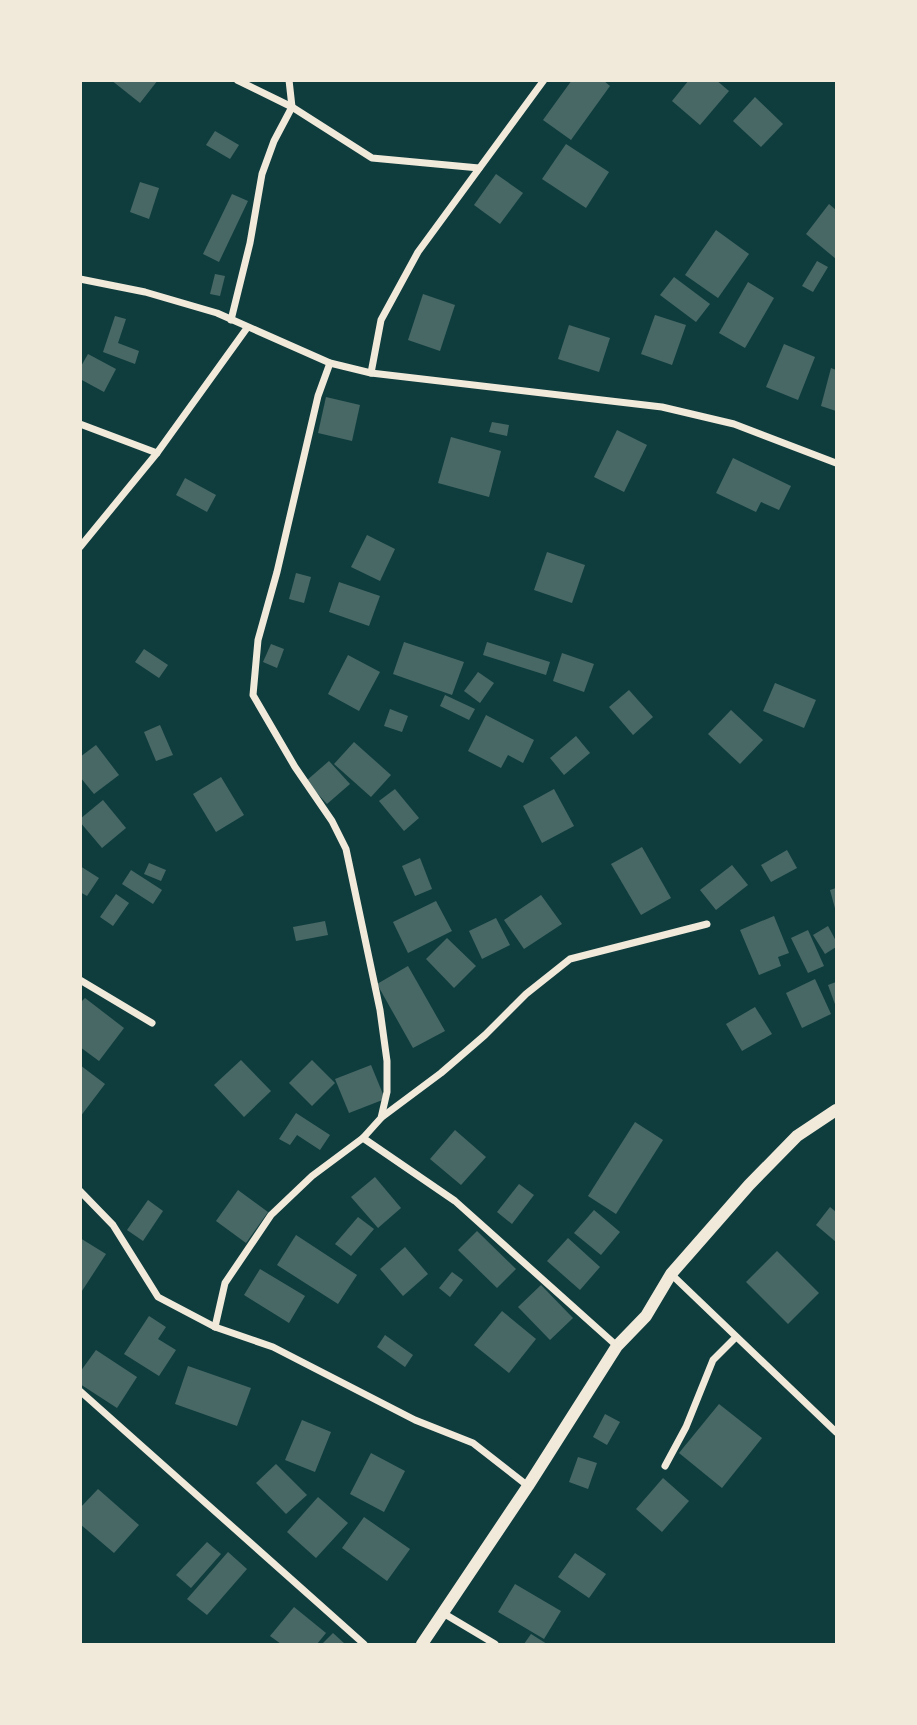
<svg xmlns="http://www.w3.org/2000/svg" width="917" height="1725" viewBox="0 0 917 1725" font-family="'PT Sans',sans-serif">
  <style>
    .building { fill: #486865 }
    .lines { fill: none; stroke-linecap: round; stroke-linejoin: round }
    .minor { stroke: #f1e9da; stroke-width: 7 }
    .tertiary { stroke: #f1e9da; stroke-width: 12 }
  </style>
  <rect width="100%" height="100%" fill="#0f3d3e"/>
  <g class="building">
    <path d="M111 80H158L140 103Z"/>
    <path d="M572 80H603L610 86 571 140 543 120Z"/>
    <path d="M689 80H716L729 91 700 125 672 101Z"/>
    <path d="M755 97 783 124 761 147 733 121Z"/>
    <path d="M215 131 239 145 230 159 206 145Z"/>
    <path d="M566 144 609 172 586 208 542 179Z"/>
    <path d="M496 174 523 193 500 224 474 205Z"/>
    <path d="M140 182 159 188 149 219 130 212Z"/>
    <path d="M232 194 248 201 219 262 203 254Z"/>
    <path d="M829 204 836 210V259L806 234Z"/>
    <path d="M716 230 749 254 718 298 685 275Z"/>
    <path d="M817 261 828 267 813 292 802 286Z"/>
    <path d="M215 274 225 276 220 296 210 294Z"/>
    <path d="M674 277 710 304 696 322 660 295Z"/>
    <path d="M748 282 774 298 745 348 719 333Z"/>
    <path d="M423 294 455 305 440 351 408 340Z"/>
    <path d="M655 315 686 325 672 365 641 354Z"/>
    <path d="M115 316 126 319 118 343 139 351 135 364 103 352Z"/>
    <path d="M569 325 610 338 599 372 558 359Z"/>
    <path d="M784 344 815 357 798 400 766 387Z"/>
    <path d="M88 354 116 369 104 392 80 379V368Z"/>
    <path d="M831 368 836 370V411L821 406Z"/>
    <path d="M326 397 360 405 352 441 318 433Z"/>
    <path d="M492 422 509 425 507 436 489 432Z"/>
    <path d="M617 430 647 445 624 492 594 477Z"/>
    <path d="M451 437 501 451 489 497 438 483Z"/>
    <path d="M733 458 791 486 779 510 761 502 756 512 716 493Z"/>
    <path d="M185 478 216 495 207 512 176 495Z"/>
    <path d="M367 535 395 549 380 581 351 567Z"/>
    <path d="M547 552 585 565 572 603 534 590Z"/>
    <path d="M296 573 311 577 304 603 289 599Z"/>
    <path d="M339 582 380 596 369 626 329 612Z"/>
    <path d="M404 642 464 662 452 695 393 674Z"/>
    <path d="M487 642 550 662 546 675 483 655Z"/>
    <path d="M271 644 284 649 277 668 263 662Z"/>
    <path d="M144 649 168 665 159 678 135 662Z"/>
    <path d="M562 653 594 664 584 692 553 681Z"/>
    <path d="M348 655 380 672 359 711 328 694Z"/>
    <path d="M478 672 494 683 480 703 464 691Z"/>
    <path d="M775 683 816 700 804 728 763 711Z"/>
    <path d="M629 690 653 717 633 735 609 707Z"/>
    <path d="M445 695 475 709 469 720 440 706Z"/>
    <path d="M390 709 408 716 402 732 384 726Z"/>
    <path d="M731 710 763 740 740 764 708 734Z"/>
    <path d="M486 715 534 740 523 763 508 755 501 768 468 751Z"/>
    <path d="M160 725 173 755 156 761 144 732Z"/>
    <path d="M576 736 590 753 564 775 550 758Z"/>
    <path d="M354 742 391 775 371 797 334 764Z"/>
    <path d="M96 745 119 775 94 794 80 777V757Z"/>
    <path d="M329 761 350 784 327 804 306 781Z"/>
    <path d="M221 777 244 815 216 832 193 794Z"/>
    <path d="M395 789 419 818 404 831 379 801Z"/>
    <path d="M554 789 574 826 542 843 523 806Z"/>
    <path d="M103 800 126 828 102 848 80 822V819Z"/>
    <path d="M642 847 671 898 641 915 611 864Z"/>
    <path d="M787 850 797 868 771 882 761 865Z"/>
    <path d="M420 858 432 889 415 896 402 866Z"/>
    <path d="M149 863 166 870 161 881 144 874Z"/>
    <path d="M732 865 748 885 716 910 700 890Z"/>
    <path d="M80 866 99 878 87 896 80 892Z"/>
    <path d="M131 870 162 890 153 904 122 884Z"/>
    <path d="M836 888V912L830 890Z"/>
    <path d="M116 894 129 903 113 926 100 917Z"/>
    <path d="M541 895 562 924 524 949 504 920Z"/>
    <path d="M436 901 452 931 408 953 393 922Z"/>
    <path d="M774 916 789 953 778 957 781 966 759 975 740 930Z"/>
    <path d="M496 918 510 945 482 959 469 931Z"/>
    <path d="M325 921 328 935 296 941 293 927Z"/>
    <path d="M828 926 836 941V947L825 954 813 935Z"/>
    <path d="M808 930 824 966 808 973 791 938Z"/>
    <path d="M447 938 476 966 454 988 426 959Z"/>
    <path d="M408 966 445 1031 413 1048 377 984Z"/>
    <path d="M815 979 831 1014 802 1028 786 993Z"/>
    <path d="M836 982V1007L828 985Z"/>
    <path d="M85 998 124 1028 99 1061 80 1047V1003Z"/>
    <path d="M755 1007 772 1034 742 1051 726 1024Z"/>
    <path d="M241 1060 271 1091 244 1117 214 1085Z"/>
    <path d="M312 1060 335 1083 312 1106 289 1083Z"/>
    <path d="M80 1065 105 1084 80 1117Z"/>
    <path d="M371 1065 385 1099 349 1113 335 1079Z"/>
    <path d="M296 1113 330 1135 320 1150 297 1135 290 1145 279 1139Z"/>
    <path d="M635 1122 663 1140 616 1214 588 1196Z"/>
    <path d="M455 1130 486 1157 461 1185 430 1159Z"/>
    <path d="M375 1177 401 1208 378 1228 351 1197Z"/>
    <path d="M519 1184 534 1195 512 1224 497 1212Z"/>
    <path d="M238 1190 268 1212 246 1243 216 1221Z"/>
    <path d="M148 1200 163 1211 143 1241 127 1230Z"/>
    <path d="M830 1207 836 1212V1242L816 1225Z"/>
    <path d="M594 1210 620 1232 601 1255 574 1233Z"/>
    <path d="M358 1217 374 1229 351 1256 335 1244Z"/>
    <path d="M477 1231 516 1269 497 1288 458 1250Z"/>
    <path d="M296 1235 357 1275 338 1304 277 1265Z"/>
    <path d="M80 1238 106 1254 80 1294Z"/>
    <path d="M568 1238 600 1267 580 1290 547 1261Z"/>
    <path d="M405 1247 428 1274 403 1296 380 1269Z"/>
    <path d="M777 1251 819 1293 788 1324 746 1282Z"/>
    <path d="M260 1269 305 1296 289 1323 244 1295Z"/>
    <path d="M452 1272 463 1280 450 1297 439 1288Z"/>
    <path d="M541 1285 573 1318 550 1340 518 1307Z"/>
    <path d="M502 1311 536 1339 509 1373 474 1345Z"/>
    <path d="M149 1316 166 1327 158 1339 176 1350 159 1376 124 1354Z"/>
    <path d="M385 1335 413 1355 405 1367 377 1347Z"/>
    <path d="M96 1350 137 1377 117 1408 80 1384V1372Z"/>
    <path d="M188 1366 251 1388 237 1426 175 1404Z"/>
    <path d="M719 1404 762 1438 722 1488 679 1453Z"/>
    <path d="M605 1414 620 1422 607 1445 593 1437Z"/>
    <path d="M302 1420 331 1432 315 1472 285 1460Z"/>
    <path d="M371 1453 405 1471 384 1512 350 1494Z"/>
    <path d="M578 1457 597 1463 588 1489 569 1482Z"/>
    <path d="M276 1464 307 1495 286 1514 256 1483Z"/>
    <path d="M663 1478 689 1501 662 1532 636 1509Z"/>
    <path d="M98 1489 139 1525 114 1553 80 1524V1508Z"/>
    <path d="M318 1497 348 1523 316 1558 287 1532Z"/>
    <path d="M364 1517 410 1549 387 1581 342 1548Z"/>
    <path d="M207 1542 221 1554 191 1588 176 1575Z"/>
    <path d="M228 1552 247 1569 207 1615 187 1599Z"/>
    <path d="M575 1553 606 1574 589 1598 558 1577Z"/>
    <path d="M515 1584 561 1611 544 1639 498 1612Z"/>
    <path d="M294 1607 326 1633 317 1644H281L270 1636Z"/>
    <path d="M333 1633 345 1644H322Z"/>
    <path d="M531 1634 547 1644H524Z"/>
  </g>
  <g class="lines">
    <g class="minor">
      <path d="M237 80 292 107 372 158 479 168"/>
      <path d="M80 279 145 292 217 313 330 363 371 373 662 407 734 424 836 463"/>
      <path d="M231 320 250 243 262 174 274 141 292 107 289 80"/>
      <path d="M371 373 381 320 418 252 544 80"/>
      <path d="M80 424 157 453"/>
      <path d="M80 547 157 453 247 328"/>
      <path d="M80 980 152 1023"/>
      <path d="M382 1117 441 1073 485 1035 526 994 570 959 707 924"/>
      <path d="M363 1138 455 1201 617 1346"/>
      <path d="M80 1191 113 1225 158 1297 215 1327 273 1347 415 1420 473 1443 528 1486"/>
      <path d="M671 1274 836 1432"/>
      <path d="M215 1327 225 1283 271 1215 312 1176 363 1138 381 1118 387 1092V1061L380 1010 346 849 332 821 295 767 253 695 258 640 277 572 318 396 330 363"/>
      <path d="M80 1391 364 1644"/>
      <path d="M665 1466 686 1427 713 1360 736 1337"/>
      <path d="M443 1613 495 1644"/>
    </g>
    <path class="tertiary" d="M422 1644 528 1486 617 1346 646 1316 671 1274 749 1185 797 1136 836 1110"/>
  </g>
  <rect width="917" height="1725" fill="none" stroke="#f1e9da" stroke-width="164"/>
</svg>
